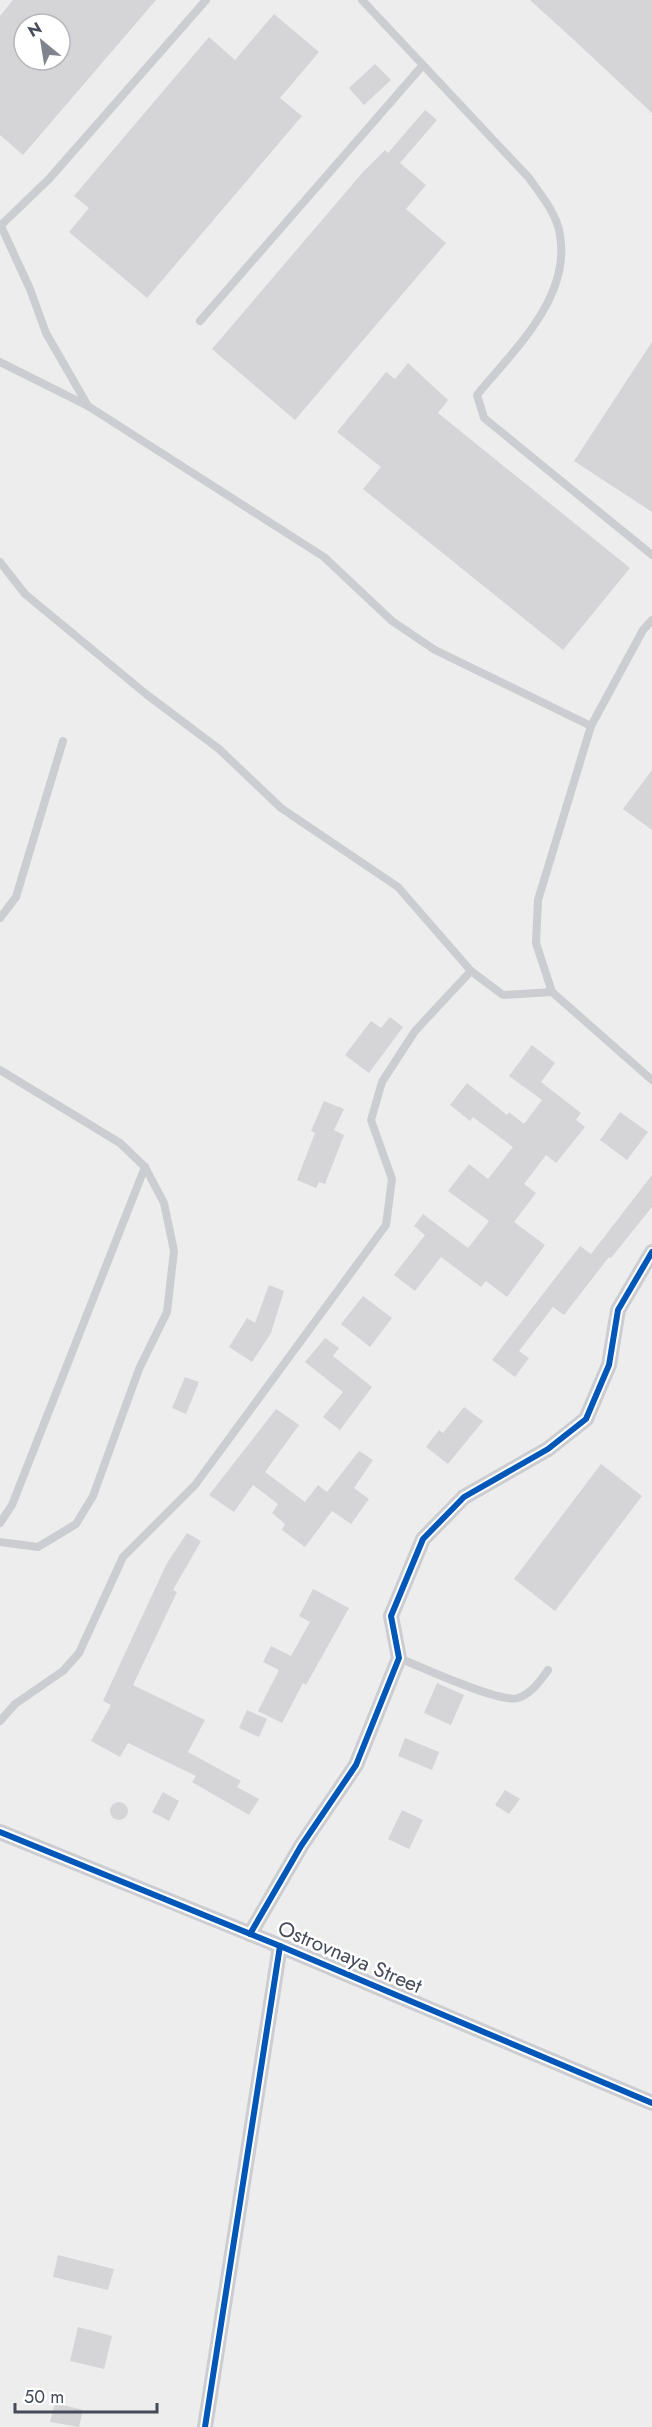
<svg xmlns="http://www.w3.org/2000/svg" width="652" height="2427" viewBox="0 0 652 2427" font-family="Jost,sans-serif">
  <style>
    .building { fill: #d5d5d7; fill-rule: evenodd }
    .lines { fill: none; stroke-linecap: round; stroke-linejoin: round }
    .lane { stroke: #cccdd0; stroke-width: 8 }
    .street { stroke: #cccdd0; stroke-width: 16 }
    .cycleway-casing { stroke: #fff; stroke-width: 10 }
    .cycleway { stroke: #0057b8; stroke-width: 6 }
    .labels { text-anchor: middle; stroke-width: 5; stroke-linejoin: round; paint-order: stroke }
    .street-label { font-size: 21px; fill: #454b58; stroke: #fff }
  </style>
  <rect width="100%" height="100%" fill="#eeeded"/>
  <g class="building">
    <path d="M13 0H156L23 155 0 135V16ZM24 24H60V60H24Z"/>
    <path d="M530 0H652V113L574 40Z"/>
    <path d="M274 14 319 52 280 98 302 116 147 298 69 232 89 208 74 196 209 37 235 60Z"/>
    <path d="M375 64 391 80 364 105 349 88Z"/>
    <path d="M425 110 437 120 400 163 426 185 406 209 446 243 295 420 212 349 363 172 385 150 388 153Z"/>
    <path d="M652 342V512L574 461Z"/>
    <path d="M408 363 448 400 438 413 630 568 563 650 363 489 381 467 337 432 386 372 395 379Z"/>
    <path d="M652 770V830L623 809Z"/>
    <path d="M390 1017 403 1027 369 1073 345 1055 371 1021 381 1028Z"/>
    <path d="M532 1045 555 1063 541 1082 581 1113 576 1120 585 1127 556 1163 546 1155 524 1184 536 1193 514 1222 545 1245 507 1297 486 1281 481 1287 441 1257 415 1291 394 1275 425 1235 414 1226 423 1214 468 1248 489 1221 448 1191 469 1164 488 1179 513 1147 473 1117 470 1121 450 1105 467 1083 507 1115 509 1112 524 1124 542 1100 509 1076Z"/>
    <path d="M324 1101 344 1109 334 1130 344 1135 325 1184 319 1182 316 1188 297 1180 315 1133 311 1131Z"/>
    <path d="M620 1112 648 1132 627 1160 600 1140Z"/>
    <path d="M652 1175V1207L611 1258 609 1257 564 1315 553 1307 519 1351 529 1358 515 1377 492 1360 580 1246 591 1254Z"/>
    <path d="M269 1285 284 1291 271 1333 252 1362 229 1347 247 1318 255 1323Z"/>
    <path d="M363 1296 392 1318 370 1347 341 1324Z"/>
    <path d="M325 1338 339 1348 333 1356 372 1387 340 1430 323 1417 343 1392 305 1362Z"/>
    <path d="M185 1377 199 1382 186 1414 172 1408Z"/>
    <path d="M464 1407 483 1421 448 1464 426 1447 439 1430 443 1433Z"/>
    <path d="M276 1409 299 1425 265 1472 305 1502 318 1485 327 1492 359 1451 373 1460 354 1488 369 1499 351 1524 332 1511 305 1547 282 1530 285 1524 272 1513 278 1504 253 1485 234 1512 209 1495Z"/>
    <path d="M601 1464 642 1496 555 1611 514 1579Z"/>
    <path d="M187 1533 201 1541 173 1590 177 1592 133 1685 205 1720 188 1752 241 1781 237 1787 259 1799 249 1815 192 1782 196 1776 128 1743 120 1757 91 1741 111 1705 103 1701 126 1651 167 1563Z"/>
    <path d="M313 1589 349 1608 306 1685 303 1683 282 1723 258 1711 279 1670 263 1662 271 1646 291 1656 310 1622 299 1616Z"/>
    <path d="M437 1683 464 1695 451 1725 424 1713Z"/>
    <path d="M247 1710 267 1719 259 1737 239 1728Z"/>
    <path d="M405 1738 439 1752 432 1770 398 1756Z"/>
    <path d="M505 1790 520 1799 509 1814 495 1805Z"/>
    <path d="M163 1792 179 1801 169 1821 152 1812Z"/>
    <circle cx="119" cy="1811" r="9"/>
    <path d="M402 1810 423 1820 409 1849 388 1839Z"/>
    <path d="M58 2255 114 2269 108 2290 53 2277Z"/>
    <path d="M78 2327 112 2336 104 2369 70 2361Z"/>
    <path d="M55 2403 83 2410 79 2427 50 2422Z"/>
  </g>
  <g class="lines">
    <g class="lane">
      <path d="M362 0 529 178C541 195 557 214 560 235 571 298 513 351 477 395L484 418 652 555"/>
      <path d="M0 224 30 289 46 333 88 406"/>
      <path d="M1 225 49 179 206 0"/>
      <path d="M200 321 423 65"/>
      <path d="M0 362 88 406 324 557 392 621 435 650 591 726"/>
      <path d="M0 562 25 594 146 694 219 749 281 808 398 887 471 971 503 995 552 992"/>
      <path d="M652 620 643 630 591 726 538 900 536 943 552 992 652 1080"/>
      <path d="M0 918 16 897 63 741"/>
      <path d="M0 1070 120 1143 145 1167 164 1203 174 1251 167 1312 139 1369 93 1496 76 1524 38 1547 0 1542"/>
      <path d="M0 1523 12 1505 145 1167"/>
      <path d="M399 1658C419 1666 501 1704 518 1698 532 1693 539 1682 548 1670"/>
      <path d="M0 1721 15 1704 63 1671 79 1653 123 1557 195 1485 386 1225 392 1179 371 1120 382 1082 415 1031 471 971"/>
    </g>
    <g class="street">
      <path d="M0 1832 280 1946 652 2103"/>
      <path d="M250 1934 301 1846 356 1765 399 1658 391 1616 423 1539 464 1497 548 1449 586 1419 609 1365 618 1310 652 1252"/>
      <path d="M205 2427 280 1946"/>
    </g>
    <g class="cycleway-casing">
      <g id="cycleway">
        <path d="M0 1832 280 1946 652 2103"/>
        <path d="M250 1934 301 1846 356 1765 399 1658 391 1616 423 1539 464 1497 548 1449 586 1419 609 1365 618 1310 652 1252"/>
        <path d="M205 2427 280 1946"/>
      </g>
    </g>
    <use href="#cycleway" class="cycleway"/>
  </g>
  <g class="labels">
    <g class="street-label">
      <text transform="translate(350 1957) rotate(23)" y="7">Ostrovnaya Street</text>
    </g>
  </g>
  <g transform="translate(42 42) rotate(330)"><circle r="28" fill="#ffffff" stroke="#b5b7bc" stroke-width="1.5"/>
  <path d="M0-4.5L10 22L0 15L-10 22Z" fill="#80848c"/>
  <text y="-9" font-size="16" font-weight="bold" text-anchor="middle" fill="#454b58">N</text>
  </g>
  <path d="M15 2403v9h142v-9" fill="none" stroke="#454b58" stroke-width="3"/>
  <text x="24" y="2403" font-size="18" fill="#454b58" stroke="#ffffff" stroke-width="4.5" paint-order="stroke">50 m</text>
</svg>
